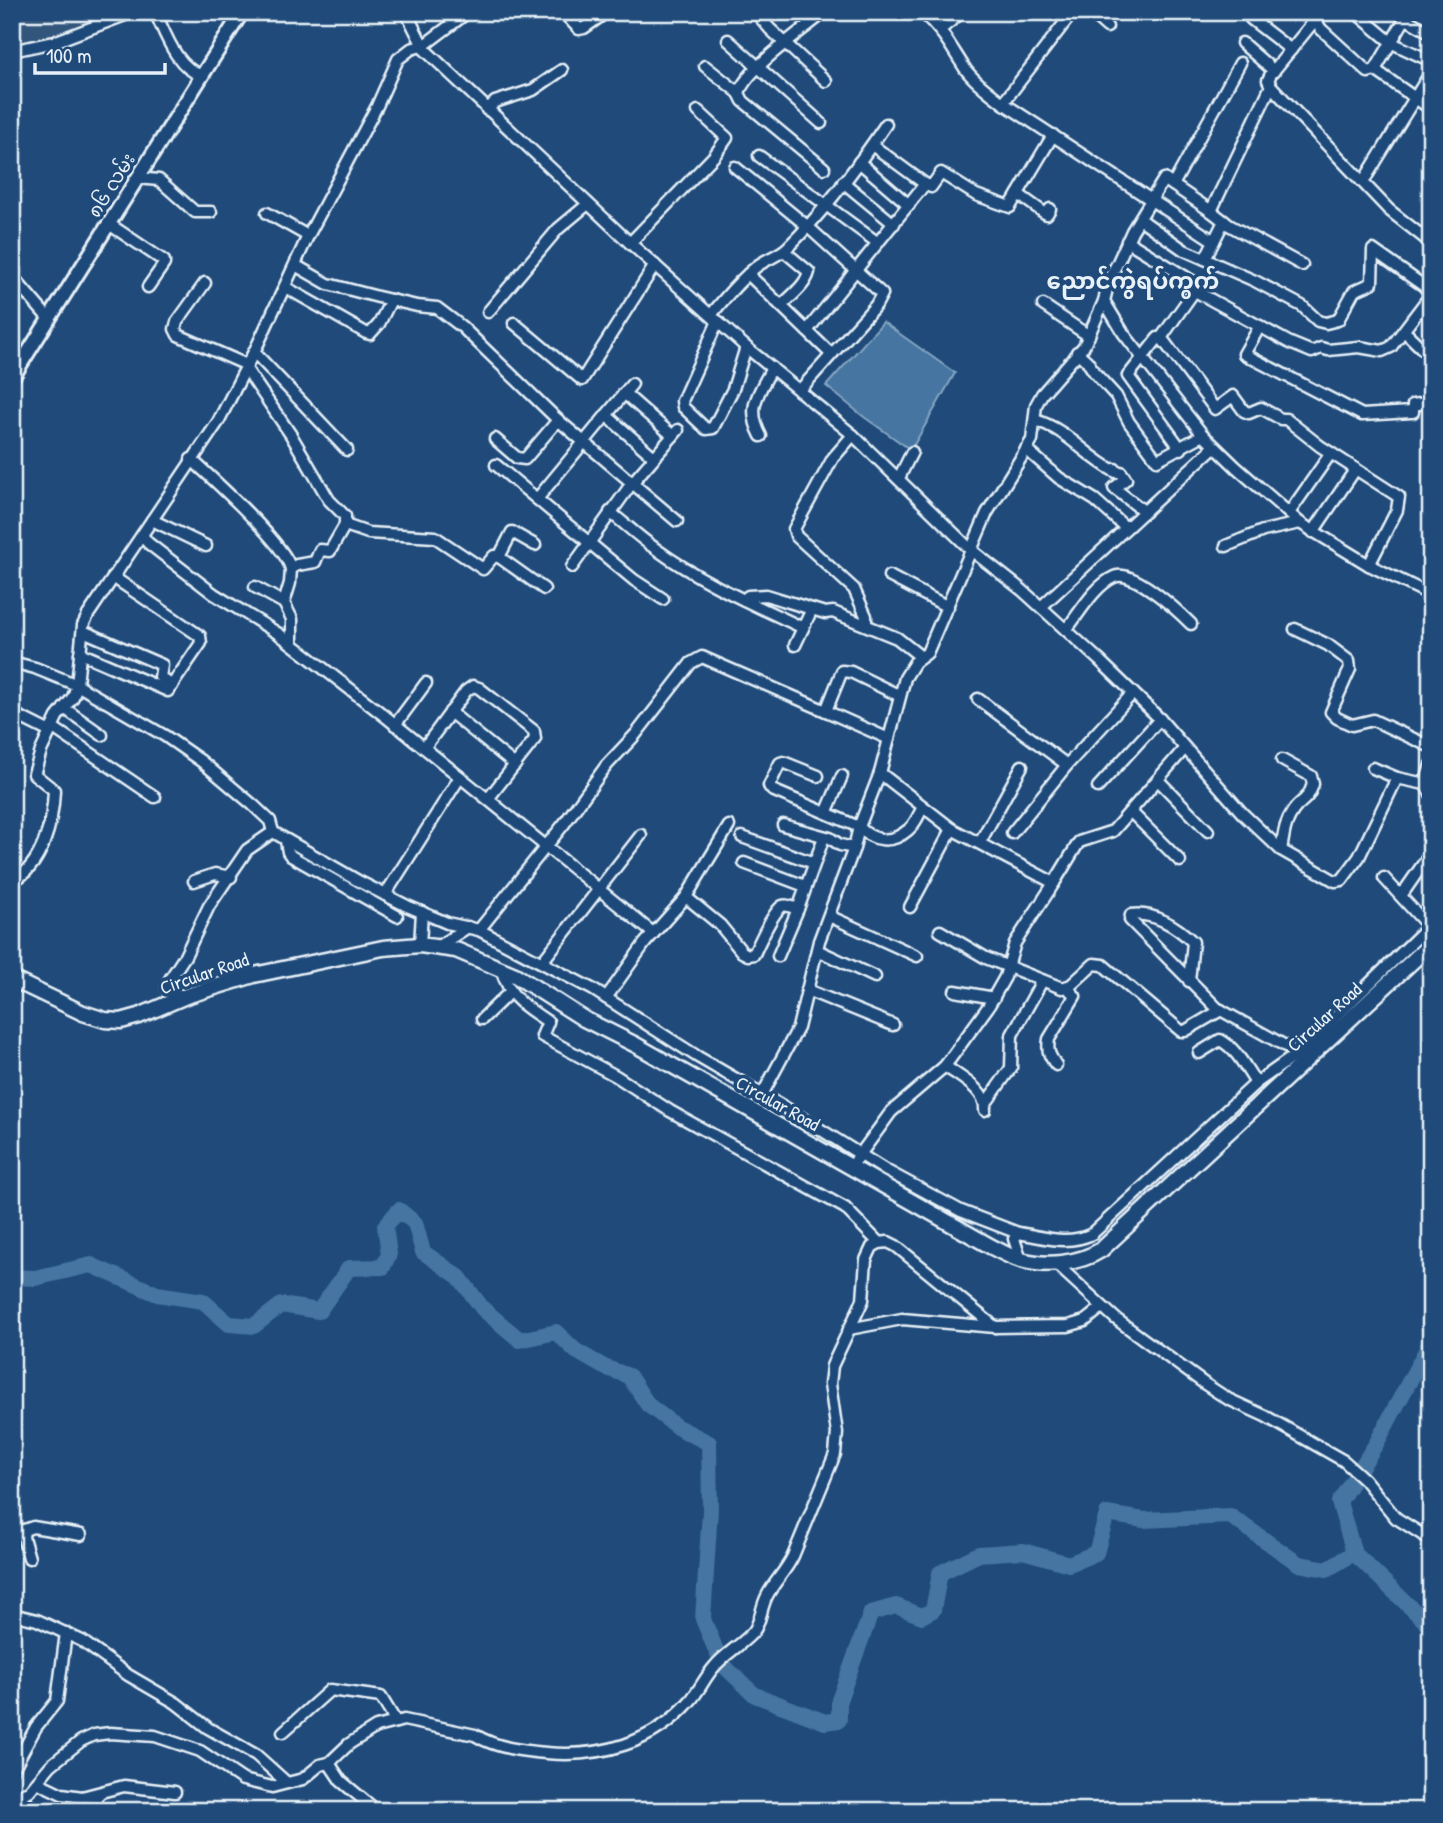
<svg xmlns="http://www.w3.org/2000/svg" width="1443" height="1823" viewBox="0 0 1443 1823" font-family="'Patrick Hand','Noto Sans Myanmar',sans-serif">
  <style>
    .built { fill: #32547c }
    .water { fill: #4474a0; stroke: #86a6c3; stroke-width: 2 }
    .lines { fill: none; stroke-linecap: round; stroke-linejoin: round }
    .river { stroke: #4474a0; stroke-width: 16 }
    .minor-casing { stroke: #e8f1f8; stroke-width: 15 }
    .tertiary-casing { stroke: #e8f1f8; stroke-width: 18 }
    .secondary-casing { stroke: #e8f1f8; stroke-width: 19 }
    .minor { stroke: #1f4a7a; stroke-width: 10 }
    .tertiary { stroke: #1f4a7a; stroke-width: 12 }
    .secondary { stroke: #1f4a7a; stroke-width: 14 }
    .labels { text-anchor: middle; stroke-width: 7; stroke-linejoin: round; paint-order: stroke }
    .street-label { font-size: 19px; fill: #e8f1f8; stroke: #1f4a7a }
    .quarter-label { font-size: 23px; font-weight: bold; fill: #e8f1f8; stroke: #1f4a7a }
  </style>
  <rect width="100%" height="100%" fill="#1f4a7a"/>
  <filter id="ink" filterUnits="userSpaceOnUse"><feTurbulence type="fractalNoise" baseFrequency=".0143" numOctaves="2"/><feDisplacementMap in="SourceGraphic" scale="14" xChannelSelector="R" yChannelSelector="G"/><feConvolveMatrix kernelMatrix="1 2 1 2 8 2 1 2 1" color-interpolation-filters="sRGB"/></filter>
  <g filter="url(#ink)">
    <path class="built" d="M12 12H121L53 40 12 48Z"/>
    <path class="water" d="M883 322 955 373 911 450 864 417 826 386Z"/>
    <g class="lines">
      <g class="river">
        <path d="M12 1277 35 1278 91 1265 157 1294 203 1301 229 1324 254 1326 281 1305 319 1311 349 1268 383 1267 389 1254 385 1226 399 1210 415 1223 423 1252 459 1277 483 1309 520 1340 556 1332 576 1351 604 1367 629 1376 648 1405 677 1427 709 1443 710 1510 703 1619 715 1648 724 1666 755 1695 825 1722 839 1720V1700L871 1613 896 1606 922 1616 933 1610 940 1573 979 1554 1023 1551 1069 1564 1096 1553 1107 1514 1144 1520 1230 1516 1299 1564 1327 1569 1354 1553"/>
        <path d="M1431 1341 1376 1444 1339 1502 1354 1553 1431 1627"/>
      </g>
      <g class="minor-casing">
        <g id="minor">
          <path d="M155 12C166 35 176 67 202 76"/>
          <path d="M406 12 423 46 468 12"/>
          <path d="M563 12 579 29 584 28 601 16"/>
          <path d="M763 12 759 16 770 29 826 81"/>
          <path d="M922 12C945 33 950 46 966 70 976 83 990 93 1003 103L1214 241"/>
          <path d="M1090 12 1107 27"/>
          <path d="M1320 12 1315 20 1321 29 1368 72 1375 70"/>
          <path d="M1355 12 1392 43 1431 61"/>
          <path d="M1409 12 1375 70 1431 109"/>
          <path d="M1251 19 1291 50"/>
          <path d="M1406 19 1431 33"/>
          <path d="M1315 20 1271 74 1268 80 1271 86 1389 210 1431 243"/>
          <path d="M941 29 962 12"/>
          <path d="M728 40 821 123"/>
          <path d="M1242 43 1274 71"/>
          <path d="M12 51 54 42 133 12"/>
          <path d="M705 66 739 93"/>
          <path d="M1271 86 1211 211 1229 225 1302 265"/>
          <path d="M1003 103 1073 12"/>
          <path d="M487 110 495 102 533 90 562 70"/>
          <path d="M872 145 925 184"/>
          <path d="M759 156 878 243"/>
          <path d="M859 162 909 205"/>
          <path d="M735 167 807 226 882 294 876 305 799 391"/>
          <path d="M824 168 743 101 739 93C747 68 803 30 825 12"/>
          <path d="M137 178 159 180 195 212H211"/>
          <path d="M843 182 894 224"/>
          <path d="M1363 182 1431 72"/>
          <path d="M1173 185 1240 63"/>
          <path d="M1018 194 1043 212 1047 214 1050 209"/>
          <path d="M267 213 308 236"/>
          <path d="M109 224 164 261V264L148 287"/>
          <path d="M1127 241 1197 284 1195 290 1197 292 1290 343 1312 352 1321 348 1328 350 1359 347 1382 351 1391 347 1429 297V293L1424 286 1373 250 1372 283 1354 291 1338 320 1326 323 1318 321 1302 306 1255 281 1184 250 1140 219"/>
          <path d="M630 243 714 156 727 138 698 111"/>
          <path d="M1205 259 1224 221"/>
          <path d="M295 265 328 284 378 297 417 306 437 308 462 327 558 420 677 521"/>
          <path d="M748 274 831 354"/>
          <path d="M12 276 49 319"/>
          <path d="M205 283 177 322 175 329 178 335 247 365"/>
          <path d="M285 287 366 333 370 334 379 324 391 300"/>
          <path d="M1104 301 1124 334 1203 435 1236 467 1300 523 1369 565 1431 595"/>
          <path d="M1043 305 1089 336"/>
          <path d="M781 306C791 296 806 285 809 272L784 251"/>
          <path d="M488 312 558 229 588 204"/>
          <path d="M711 315C725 298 739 281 756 267 765 259 779 256 788 247 825 211 857 167 886 124"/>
          <path d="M718 321 682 401 683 407 706 429 713 428 733 389 746 347"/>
          <path d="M514 323 582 380 655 265"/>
          <path d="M1260 326 1244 354 1362 415 1411 412H1413V405L1431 402"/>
          <path d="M807 331 925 184 931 187 941 173 976 195 1010 207 1053 135"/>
          <path d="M1404 331 1431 357"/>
          <path d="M1161 338 1195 290"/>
          <path d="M12 346 24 359"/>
          <path d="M254 352 347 450"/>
          <path d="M1077 352 1087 361 1095 373 1116 396 1129 422 1157 460 1203 435"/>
          <path d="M246 369 291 435 329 500 345 516V525L330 551 320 550 315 562 297 565 291 569 290 583 284 603 292 619V644"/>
          <path d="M624 393 673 436"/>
          <path d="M606 415 654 457"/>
          <path d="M1035 420C1068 430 1084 455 1114 471L1115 469 1116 472H1121L1126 479 1114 488 1145 512"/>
          <path d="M853 435 833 458 794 529 796 536 854 589 866 616V624"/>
          <path d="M761 436C746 408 758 394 772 368"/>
          <path d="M495 439 517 458 525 459 558 420"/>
          <path d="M1026 449 1059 478 1095 500 1126 528"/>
          <path d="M1181 449 1128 376 1158 338 1163 340 1215 409 1233 396 1244 411 1249 413 1261 408 1281 419H1286L1320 446 1399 497 1397 510 1369 565"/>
          <path d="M191 459C213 479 285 544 291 569"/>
          <path d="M496 465 634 580 663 599"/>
          <path d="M899 478 912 452"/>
          <path d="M537 499 632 384"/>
          <path d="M610 512C625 524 640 538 656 549 701 582 753 604 803 628"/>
          <path d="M1289 513 1331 453"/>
          <path d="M152 520 206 546"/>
          <path d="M345 525 368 533 435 537 483 569 494 556 499 557 512 532 535 545"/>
          <path d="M1313 532 1355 470"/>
          <path d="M142 535 148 543 214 594 279 634 386 717 653 933"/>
          <path d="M1226 546 1263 531 1300 523"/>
          <path d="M499 557 544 589"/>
          <path d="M572 567 632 483 678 430"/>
          <path d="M889 576 948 607"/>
          <path d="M255 587 284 603"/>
          <path d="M744 600 748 596 766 595 825 613 833 612 897 638 921 657"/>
          <path d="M1041 607 1214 447"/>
          <path d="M1295 629 1328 645 1349 661 1350 669 1331 712 1337 718 1352 725 1373 720 1431 747"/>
          <path d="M1066 630C1079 614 1094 586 1114 577 1132 568 1178 611 1191 624"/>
          <path d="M83 631 162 665 160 677 172 686"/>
          <path d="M795 645 812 609"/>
          <path d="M80 653 168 691 201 643 200 636 113 577"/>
          <path d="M12 662 35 668 77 685 165 736 201 761 253 805 270 821 273 832"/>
          <path d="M978 699 1067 765"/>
          <path d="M64 708 102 735"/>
          <path d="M450 712 515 765"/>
          <path d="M12 713 50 732"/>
          <path d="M395 725 426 683"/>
          <path d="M52 727 155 797"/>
          <path d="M889 739 826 711 842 671 851 672 900 696"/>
          <path d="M424 748 466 691 473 686 479 688 534 731 535 739 488 799"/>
          <path d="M1431 765 1425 784 1431 794"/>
          <path d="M1373 768 1397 778 1425 784"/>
          <path d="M880 773 952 829 1054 883 1079 842 1113 831 1185 748"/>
          <path d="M818 776 783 762 780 763 769 786 772 790 859 827C873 842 892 844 908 830 915 825 919 814 923 807"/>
          <path d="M1158 780 1208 831"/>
          <path d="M1098 787 1160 719"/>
          <path d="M827 811 842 776"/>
          <path d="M1131 812 1180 861"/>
          <path d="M783 825 830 838 840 845 854 848 859 827 880 773 905 678 915 662 927 653 987 513 1032 440 1036 405 1042 394 1084 346 1104 301 1110 277 1118 262 1132 231 1164 179 1211 211"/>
          <path d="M1012 833 1067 765 1133 693"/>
          <path d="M742 837 814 863"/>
          <path d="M286 841 288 852 291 856 397 916"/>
          <path d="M980 842 1022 766"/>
          <path d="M1281 850C1284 835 1284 824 1293 811 1301 799 1307 803 1313 784L1311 776 1282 760"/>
          <path d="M744 863 805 886"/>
          <path d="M1384 878 1428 926"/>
          <path d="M12 881C43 867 53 820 54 790L34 774 41 751 57 717 73 697 77 685 83 625 88 615 218 422 258 344 308 236 377 106 398 59 411 49 421 46 630 243 746 347 853 435 970 549 1022 590 1099 660 1160 719 1243 814 1281 850 1335 881 1342 880 1359 857 1397 778"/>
          <path d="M194 881 215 874 231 877"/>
          <path d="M385 895 460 777"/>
          <path d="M1401 896 1430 854"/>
          <path d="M686 897 720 925 742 952 748 955 754 954C759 943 772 914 781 907 785 903 793 908 798 909L824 837"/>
          <path d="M910 907 952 829"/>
          <path d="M829 916 917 956"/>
          <path d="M479 930 564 824 606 766 636 734 691 663 702 657 826 711"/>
          <path d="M940 931 986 958 1062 988 1071 985 1094 964 1103 965 1181 1031H1185L1221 1010"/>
          <path d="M420 945 422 912"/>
          <path d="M437 947 468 927"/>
          <path d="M817 950 875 977"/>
          <path d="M778 956 798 909"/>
          <path d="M542 962 641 835"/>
          <path d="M501 969C511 1000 522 1004 548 1022L542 1036 616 1076 670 1111 845 1208 879 1243"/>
          <path d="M1189 981 1193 942C1176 926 1155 912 1131 915L1130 920 1217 1008 1289 1048 1301 1058"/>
          <path d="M807 990 893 1025"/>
          <path d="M955 991 994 998"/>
          <path d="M185 996 169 992 167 987 170 979 185 956 209 906 247 850 273 832 360 882 407 906 447 923 479 930 592 989 698 1057 791 1111 885 1170 961 1211 1018 1233"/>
          <path d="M606 998 645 943 686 897 729 826"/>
          <path d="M482 1019 510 992"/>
          <path d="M1199 1053 1220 1040C1237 1049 1245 1067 1256 1083"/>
          <path d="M1056 1065C1049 1055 1047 1051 1049 1039L1075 996 1067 987"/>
          <path d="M945 1066C959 1077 987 1090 985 1110"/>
          <path d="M762 1095 798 1028 819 941 854 848"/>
          <path d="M986 1103 1011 1068 1012 1035 1042 981"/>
          <path d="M856 1160 891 1112 945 1066 988 1007 1005 977 1015 943 1054 883"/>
          <path d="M1021 1260 1014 1239 1018 1233C1045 1237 1066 1246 1092 1234L1256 1083 1297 1054 1431 924"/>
          <path d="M1055 1263 1116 1319 1205 1384 1228 1399 1265 1416 1344 1461 1364 1479 1396 1518 1431 1540"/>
          <path d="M849 1329 902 1319 995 1327 1068 1326 1085 1321 1102 1307"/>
          <path d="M12 1530H24L33 1527 81 1535"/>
          <path d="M24 1530 23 1537 29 1558"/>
          <path d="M12 1614 37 1620 82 1641 128 1675 176 1703 208 1728 256 1755 286 1782"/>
          <path d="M283 1732 330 1690 381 1697 396 1722"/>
          <path d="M329 1763 341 1781 377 1811"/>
          <path d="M12 1771 36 1727 57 1701 66 1633"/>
          <path d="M37 1782 62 1794 82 1797 124 1786 175 1792"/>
          <path d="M16 1796 38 1811"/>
          <path d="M12 1797 29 1791 51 1765 81 1741 94 1735 110 1733 155 1736 200 1751 243 1780 272 1787 303 1779 320 1765 329 1763 349 1744 376 1727 404 1720 475 1735C496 1748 523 1751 546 1753 600 1758 654 1743 690 1701 699 1691 705 1677 715 1666 726 1653 743 1644 754 1631 761 1621 761 1607 767 1596 774 1582 786 1571 793 1556L835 1454 837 1433 830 1384 832 1366 863 1300 866 1260 872 1247 879 1243 888 1242 896 1246 995 1327"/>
          <path d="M86 1811 87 1807 99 1794"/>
        </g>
      </g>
      <g class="tertiary-casing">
        <path id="tertiary" d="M12 378 242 12"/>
      </g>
      <g class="secondary-casing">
        <path id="secondary" d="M12 979 83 1013 105 1020 121 1021 139 1016 186 996 254 975 383 948 420 945 456 950 515 975 584 1019 636 1045 990 1246C1000 1251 1010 1257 1021 1260 1046 1267 1079 1264 1101 1250L1431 944"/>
      </g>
      <use href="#minor" class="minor"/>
      <use href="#tertiary" class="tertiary"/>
      <use href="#secondary" class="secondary"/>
    </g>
  </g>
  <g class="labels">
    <g class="street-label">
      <text transform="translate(111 185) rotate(-58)" y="7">၈၆ လမ်း</text>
      <text transform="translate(204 973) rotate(-19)" y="7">Circular Road</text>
      <text transform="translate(1324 1017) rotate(-42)" y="7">Circular Road</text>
      <text transform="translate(778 1103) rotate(29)" y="7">Circular Road</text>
    </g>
    <g class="quarter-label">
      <text x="1133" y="289">ညောင်ကွဲရပ်ကွက်</text>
    </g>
  </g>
  <rect width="1443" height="1823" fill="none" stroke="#1f4a7a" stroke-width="42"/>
  <rect x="21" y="21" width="1401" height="1781" fill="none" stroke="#e8f1f8" stroke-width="2.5" filter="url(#ink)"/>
  <path d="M35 63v10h130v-10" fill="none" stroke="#e8f1f8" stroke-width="3.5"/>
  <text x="46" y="63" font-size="21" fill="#e8f1f8" stroke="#1f4a7a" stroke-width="5" paint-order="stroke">100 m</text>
</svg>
